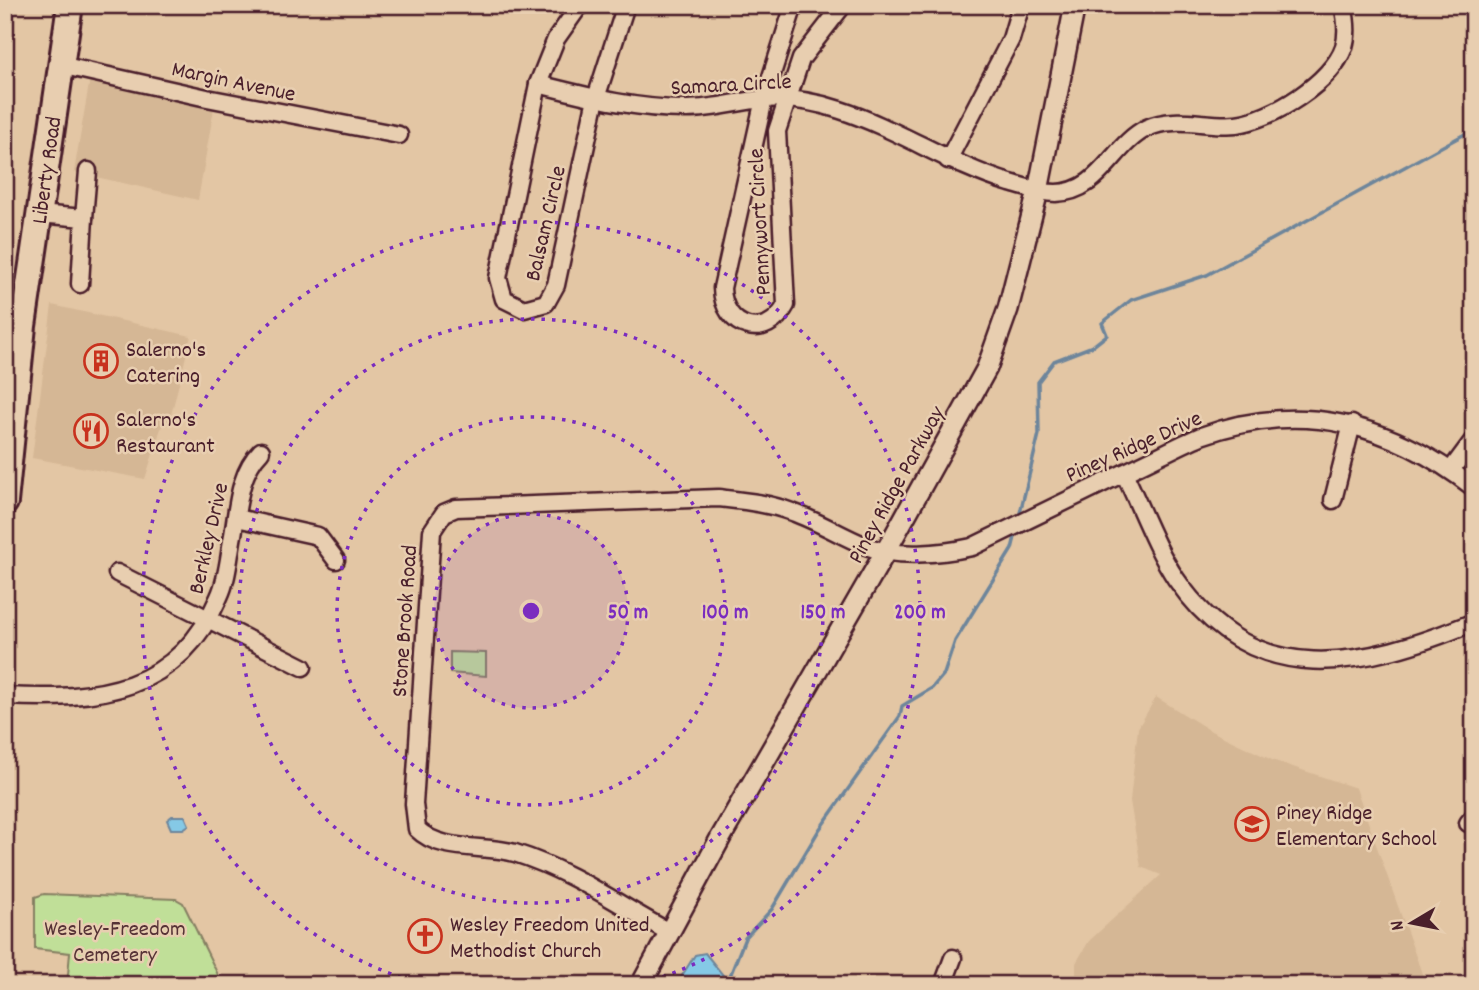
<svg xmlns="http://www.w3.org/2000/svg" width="1479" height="990" viewBox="0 0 1479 990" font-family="Dekko,sans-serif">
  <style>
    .built { fill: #d5b795 }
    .green { fill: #c0df98; stroke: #857f62; stroke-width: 2 }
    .water { fill: #85c9e6; stroke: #6d859b; stroke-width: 2 }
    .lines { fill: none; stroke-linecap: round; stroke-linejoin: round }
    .stream { stroke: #6d859b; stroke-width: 3.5 }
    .minor-casing { stroke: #4a1f2b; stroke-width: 21 }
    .tertiary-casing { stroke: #4a1f2b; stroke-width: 24 }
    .primary-casing { stroke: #4a1f2b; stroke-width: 30 }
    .minor { stroke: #e8ceb0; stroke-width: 16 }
    .tertiary { stroke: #e8ceb0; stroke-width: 19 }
    .primary { stroke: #e8ceb0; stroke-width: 24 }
    .ring { fill: none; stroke: #7b2cbf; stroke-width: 3.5; stroke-dasharray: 3.5 7 }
    .labels { text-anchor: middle; stroke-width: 5; stroke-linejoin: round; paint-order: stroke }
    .street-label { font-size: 23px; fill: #4a1f2b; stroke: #e8ceb0 }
    .poi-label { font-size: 23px; fill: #4a1f2b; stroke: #e8ceb0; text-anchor: start }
    .park-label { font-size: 23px; fill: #563236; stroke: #e8ceb0 }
    .centre { fill: #7b2cbf; stroke: #e8ceb0; stroke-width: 3.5 }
    .ring-label { font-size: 21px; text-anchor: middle; font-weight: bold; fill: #7b2cbf; stroke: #e8ceb0; stroke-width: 5; stroke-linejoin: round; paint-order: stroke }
  </style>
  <rect width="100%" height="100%" fill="#e3c6a4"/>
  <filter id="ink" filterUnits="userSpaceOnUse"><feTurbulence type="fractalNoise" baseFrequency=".0143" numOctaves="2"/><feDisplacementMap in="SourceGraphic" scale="14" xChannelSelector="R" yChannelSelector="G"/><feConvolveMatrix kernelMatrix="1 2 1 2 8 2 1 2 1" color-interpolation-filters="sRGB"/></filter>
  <g filter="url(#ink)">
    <g class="built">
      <path d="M93 61 217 91 198 200 74 172Z"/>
      <path d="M52 305 191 336 169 423 163 422 145 479 32 458Z"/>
      <path d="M1156 697 1211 731 1272 760 1356 788 1426 985H1076V963L1089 941 1161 875 1141 867 1130 801 1138 728Z"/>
    </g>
    <g class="green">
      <path d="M450 652 486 653V676L450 673Z"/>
      <path d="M44 894 176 899 183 903 223 985H67L70 953 35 949V897Z"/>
    </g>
    <g class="water">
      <path d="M172 816H185L189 825 183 829H171L167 820Z"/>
      <path d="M705 953 731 985H676L695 955Z"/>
    </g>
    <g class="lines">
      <g class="stream">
        <path d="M1020 513 1039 434 1038 382 1054 361 1093 346 1107 335 1102 323 1131 300 1207 275 1474 129"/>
        <path d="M728 981 745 938 772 909 819 830 900 716 902 706 932 688 944 674 955 641 1012 549 1015 537"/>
      </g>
      <g class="minor-casing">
        <g id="minor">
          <path d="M580 5 556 39 538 84 498 278 504 299 524 309 546 303 556 285 596 98 626 5"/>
          <path d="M794 5 764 99 722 288C723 329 767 342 786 305L777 131 801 59 843 5"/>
          <path d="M60 65 207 98 399 135"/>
          <path d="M538 84C586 96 634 109 684 109 710 110 736 102 762 99 787 97 816 102 840 110 899 129 950 165 1010 183 1025 187 1040 193 1056 193 1101 192 1112 145 1147 128 1174 115 1208 127 1236 124 1272 120 1332 82 1344 47 1348 34 1346 18 1343 5"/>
          <path d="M948 160 1011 39 1021 5"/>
          <path d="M39 214 84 218 80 284"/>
          <path d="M84 218 88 171"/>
          <path d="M1451 470 1474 439"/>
          <path d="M1124 473C1141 508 1155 547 1176 579 1255 694 1364 667 1474 622"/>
          <path d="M1333 500 1352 424"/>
          <path d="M237 518 318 536 336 560"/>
          <path d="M117 573 303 667"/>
          <path d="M5 696C97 701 178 693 219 597 228 578 229 555 233 535 238 506 239 473 261 451"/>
          <path d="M1468 823 1474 816"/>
          <path d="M669 932C619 905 570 870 515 853 484 844 441 853 417 829L414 804 432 531 444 513 456 508 718 498C744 501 768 503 792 512 818 521 841 536 866 546 896 558 941 554 972 547 1026 521 1080 494 1134 468 1156 458 1179 445 1201 436 1302 399 1392 424 1474 488"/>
          <path d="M943 985 953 958"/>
        </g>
      </g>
      <g class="tertiary-casing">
        <path id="tertiary" d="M641 985 721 837 887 549 987 368 1008 309 1038 191 1075 5"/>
      </g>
      <g class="primary-casing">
        <path id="primary" d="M5 502 23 326 70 5"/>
      </g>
      <use href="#minor" class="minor"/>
      <use href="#tertiary" class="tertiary"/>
      <use href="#primary" class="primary"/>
    </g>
  </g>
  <circle cx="531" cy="611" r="97" fill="#7b2cbf" fill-opacity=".12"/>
  <g class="ring">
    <circle cx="531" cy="611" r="97"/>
    <circle cx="531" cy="611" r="194"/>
    <circle cx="531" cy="611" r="292"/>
    <path d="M421 984A389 389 0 1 1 641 984"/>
  </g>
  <defs>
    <g id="building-ring" transform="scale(1.75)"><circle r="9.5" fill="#e8ceb0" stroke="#c8321e" stroke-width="1.5"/><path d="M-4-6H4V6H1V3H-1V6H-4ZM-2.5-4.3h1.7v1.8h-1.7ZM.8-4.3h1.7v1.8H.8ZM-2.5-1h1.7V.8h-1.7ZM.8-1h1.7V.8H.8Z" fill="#c8321e"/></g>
    <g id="restaurant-ring" transform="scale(1.75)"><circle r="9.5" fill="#e8ceb0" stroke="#c8321e" stroke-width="1.5"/><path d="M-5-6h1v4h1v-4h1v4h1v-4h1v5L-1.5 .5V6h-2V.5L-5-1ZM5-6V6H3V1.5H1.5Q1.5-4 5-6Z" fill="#c8321e"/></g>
    <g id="school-ring" transform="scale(1.75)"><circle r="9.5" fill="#e8ceb0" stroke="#c8321e" stroke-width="1.5"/><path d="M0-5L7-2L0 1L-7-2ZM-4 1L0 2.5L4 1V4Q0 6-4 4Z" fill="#c8321e"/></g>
    <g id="church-ring" transform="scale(1.75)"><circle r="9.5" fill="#e8ceb0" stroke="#c8321e" stroke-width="1.5"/><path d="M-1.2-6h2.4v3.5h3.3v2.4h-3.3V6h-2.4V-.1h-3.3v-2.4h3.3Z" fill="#c8321e"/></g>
  </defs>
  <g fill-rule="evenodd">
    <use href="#building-ring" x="101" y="361"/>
    <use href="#restaurant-ring" x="91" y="431"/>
    <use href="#school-ring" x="1252" y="824"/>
    <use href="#church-ring" x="425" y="936"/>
  </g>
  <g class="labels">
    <g class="street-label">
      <text transform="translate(234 80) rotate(12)" y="8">Margin Avenue</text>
      <text transform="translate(731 83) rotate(-3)" y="8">Samara Circle</text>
      <text transform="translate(45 170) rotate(-82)" y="8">Liberty Road</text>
      <text transform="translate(758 222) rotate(-93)" y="8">Pennywort Circle</text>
      <text transform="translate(544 223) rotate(-77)" y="8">Balsam Circle</text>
      <text transform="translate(1133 445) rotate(-24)" y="8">Piney Ridge Drive</text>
      <text transform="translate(895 484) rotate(-61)" y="8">Piney Ridge Parkway</text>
      <text transform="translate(207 538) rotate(-77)" y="8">Berkley Drive</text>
      <text transform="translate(403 621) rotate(-86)" y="8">Stone Brook Road</text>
    </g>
    <g class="poi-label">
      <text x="126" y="356">Salerno's<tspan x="126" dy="26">Catering</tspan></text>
      <text x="116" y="426">Salerno's<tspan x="116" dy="26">Restaurant</tspan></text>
      <text x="1276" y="819">Piney Ridge<tspan x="1276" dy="26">Elementary School</tspan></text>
      <text x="450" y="931">Wesley Freedom United<tspan x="450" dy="26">Methodist Church</tspan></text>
    </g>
    <g class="park-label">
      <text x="115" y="935">Wesley-Freedom<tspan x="115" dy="26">Cemetery</tspan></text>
    </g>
  </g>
  <circle cx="531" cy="611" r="10" class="centre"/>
  <g class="ring-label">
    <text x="628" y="618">50 m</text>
    <text x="725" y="618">100 m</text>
    <text x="823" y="618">150 m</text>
    <text x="920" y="618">200 m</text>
  </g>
  <rect width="1479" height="990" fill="none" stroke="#e8ceb0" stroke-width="28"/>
  <rect x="14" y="14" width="1451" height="962" fill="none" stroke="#4a1f2b" stroke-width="2.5" filter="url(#ink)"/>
  <g transform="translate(1412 923) rotate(260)" stroke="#e8ceb0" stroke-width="5" paint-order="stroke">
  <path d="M0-5L12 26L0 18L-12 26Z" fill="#4a1f2b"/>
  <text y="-10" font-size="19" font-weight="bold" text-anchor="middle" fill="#4a1f2b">N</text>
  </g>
</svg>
